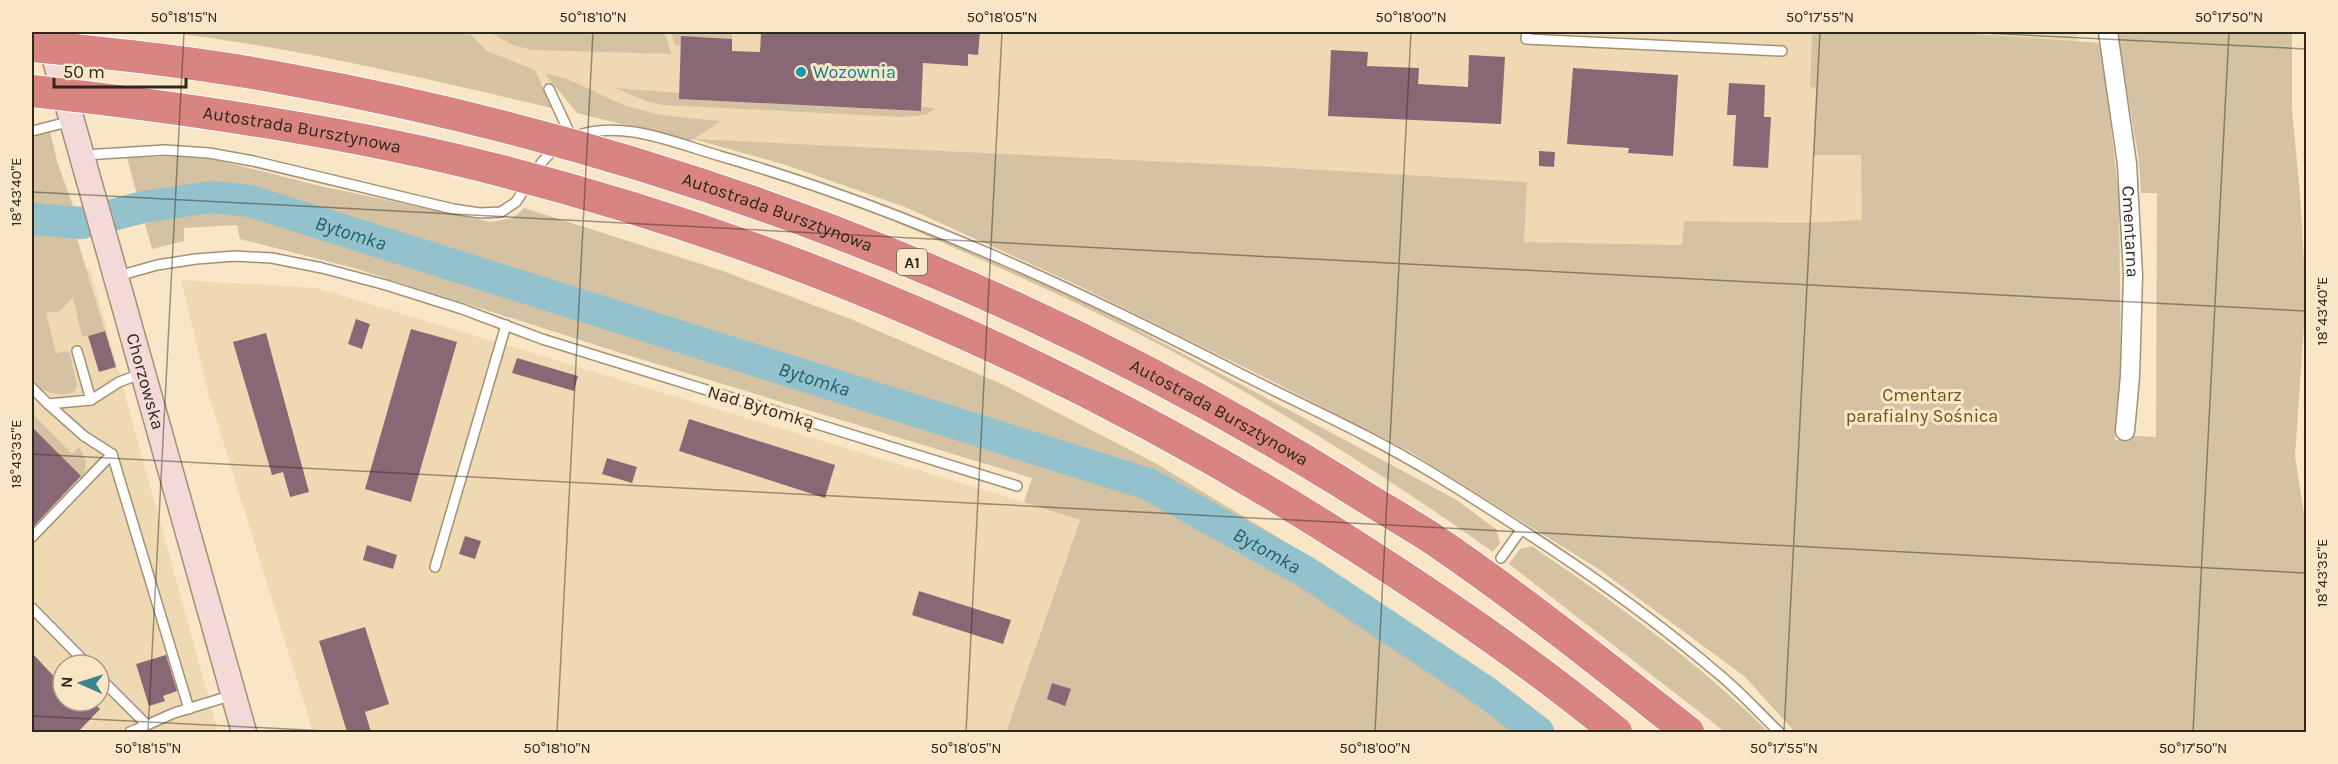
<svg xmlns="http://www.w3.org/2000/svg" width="2338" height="764" viewBox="0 0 2338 764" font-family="Karla,sans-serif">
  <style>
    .built { fill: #efd9b3; fill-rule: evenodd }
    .green { fill: #d4c2a2 }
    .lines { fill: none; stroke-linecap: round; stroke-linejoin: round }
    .river { stroke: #93c2cc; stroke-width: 32 }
    .building { fill: #896875 }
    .service-casing { stroke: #a29174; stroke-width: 12 }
    .minor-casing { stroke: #a29174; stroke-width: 21 }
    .secondary-casing { stroke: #a29174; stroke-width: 27 }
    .service { stroke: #fff; stroke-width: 9 }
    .minor { stroke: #fff; stroke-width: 18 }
    .secondary { stroke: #f3dad9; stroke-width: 24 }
    .motorway-bridge-casing { stroke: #fff; stroke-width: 34; stroke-linecap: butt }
    .motorway-bridge { stroke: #d88480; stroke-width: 32 }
    .ticks { fill: none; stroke: #2e271c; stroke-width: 1.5; stroke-opacity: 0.45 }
    .culture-dot { fill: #0f9aa8; stroke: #f8e6c7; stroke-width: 2 }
    .labels { text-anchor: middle; stroke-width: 6; stroke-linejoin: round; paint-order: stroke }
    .shield { fill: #f8e6c7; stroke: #6b604f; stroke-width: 1.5 }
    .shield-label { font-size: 16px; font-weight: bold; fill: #2e271c }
    .culture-label { font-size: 18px; fill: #0d838f; stroke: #f8e6c7; text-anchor: start }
    .street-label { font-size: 18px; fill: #2e271c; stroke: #f8e6c7 }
    .park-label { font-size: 18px; fill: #6e5219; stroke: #f8e6c7 }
    .water-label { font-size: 20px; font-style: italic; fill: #22606c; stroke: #f8e6c7 }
    .neatline { fill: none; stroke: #2e271c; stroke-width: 2 }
    .ticks-label { font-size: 15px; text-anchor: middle; fill: #2e271c }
  </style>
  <rect width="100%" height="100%" fill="#f8e6c7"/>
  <g class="built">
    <path d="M449 32H1812L1810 86 1816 87 1814 155H1861L1862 221 1804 223 1684 221 1683 245 1524 242 1526 182 1257 166 693 139 635 113 533 80Z"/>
    <path d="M1946 32H2078V43Z"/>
    <path d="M32 262 90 268 218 732H32ZM63 665H99V701H63Z"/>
    <path d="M181 280 317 288 1080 519 1006 732H313L209 396Z"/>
  </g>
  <g class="green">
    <path d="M166 32H468L487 51 535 70 552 108C424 78 297 48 166 32Z"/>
    <path d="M489 32H664L672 54 532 50 513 45Z"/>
    <path d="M671 32H732V39L682 36 681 46 675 45Z"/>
    <path d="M1812 32H1946L2101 43 2119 196 2121 372 2115 440 2138 436 2156 437 2157 193H2141L2139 161 2117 32H2292V110L2300 194 2306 297 2295 456 2304 514 2306 569V732H1795L1744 676 1600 570 1412 453 1270 380 1077 285 905 207 786 165 693 139 690 141 577 113 545 74C567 74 607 100 630 107 660 117 691 118 721 121L694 139 1257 166 1527 182 1524 242 1682 245 1684 221 1804 223 1862 220 1861 155H1813L1816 88 1810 87Z"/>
    <path d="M615 88 679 93V99L921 111 922 107 935 108 926 115 903 117 662 105 648 102Z"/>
    <path d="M50 131 57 161 76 214 32 210V137Z"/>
    <path d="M177 156 217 160 320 186 491 222 513 218 524 208 720 270 853 320 1004 385 1155 463 1317 561 1442 647 1557 732H1006L1080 520 1024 502 1032 478 624 354 354 268 240 239 237 225 184 228V241L152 249 127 158Z"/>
    <path d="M887 218 940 238 1095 307 1289 410 1455 499 1496 529 1500 543 1493 552C1406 490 1316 432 1222 379 1115 317 1000 268 887 218Z"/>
    <path d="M32 229 76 235 105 331 82 337 73 297 60 311 46 313 56 353 69 351 77 385 74 392C59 397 43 393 32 382Z"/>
    <path d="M32 413 72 454 79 447C85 457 89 467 82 477L32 427Z"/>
    <path d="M1532 546C1612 601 1700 663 1768 732H1725L1509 564 1520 549Z"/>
  </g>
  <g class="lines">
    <path class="river" id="s1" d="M32 219 82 223 143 207 211 197 250 201 1148 484 1306 572 1486 692 1538 732"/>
  </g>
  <g class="building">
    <path d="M761 32H980L978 55 968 54V66L923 63 921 111 679 99 681 36 732 39V51L760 52Z"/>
    <path d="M1331 50 1368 52 1367 66 1419 68 1418 84 1468 87 1469 55 1505 57 1501 124 1328 116Z"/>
    <path d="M1573 68 1678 75 1673 156 1628 153 1629 148 1567 144Z"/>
    <path d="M1729 83 1765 85 1764 117H1771L1768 168 1733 166 1736 115H1727Z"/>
    <path d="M1539 151 1555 152 1554 167 1539 166Z"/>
    <path d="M356 319 370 324 362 349 348 344Z"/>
    <path d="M411 329 457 342 411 502 365 489Z"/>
    <path d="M105 331 116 367 99 372 88 336Z"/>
    <path d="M266 333 309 492 290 497 283 472 272 475 233 342Z"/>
    <path d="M517 358 578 376 574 391 512 373Z"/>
    <path d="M689 419 835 465 825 498 679 451Z"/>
    <path d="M32 427 81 476 32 528Z"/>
    <path d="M607 458 637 467 632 483 602 474Z"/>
    <path d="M465 536 481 541 475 559 459 554Z"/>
    <path d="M367 545 397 555 393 569 363 560Z"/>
    <path d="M919 591 1011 620 1003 644 912 615Z"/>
    <path d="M365 627 389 704 365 712 371 732H347L319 641Z"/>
    <path d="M32 653 63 686V701H92L100 709 78 732H32Z"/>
    <path d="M166 655 177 691 163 696 165 701 149 706 136 664Z"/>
    <path d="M1052 683 1071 689 1065 706 1047 699Z"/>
  </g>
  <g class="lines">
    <g class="service-casing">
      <g id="service">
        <path d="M1527 32 1526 39 1782 51"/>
        <path d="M549 89 572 138"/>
        <path d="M32 131 72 121"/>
        <path d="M573 137C620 118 675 143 720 156 901 208 1072 287 1239 373 1304 406 1372 436 1434 474 1531 534 1628 597 1715 671 1738 689 1758 712 1779 732"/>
        <path d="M84 155 165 150 209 153 253 161 453 209 480 213 501 212 516 202 542 162 556 147"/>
        <path d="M118 276 157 265 196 259 235 256 272 258 322 268 386 285 462 309 542 339 1017 486"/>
        <path d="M77 351 91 400"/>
        <path d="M32 388 48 404 91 400 119 382 143 373"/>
        <path d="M48 404 84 436 112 454 189 709"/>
        <path d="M32 537 112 454"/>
        <path d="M1501 558 1521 530"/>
        <path d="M435 567 506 325"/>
        <path d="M32 608 88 665"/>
        <path d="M99 677 147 725 174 713 233 695"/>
        <path d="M130 732 147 725"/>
      </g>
    </g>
    <g class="minor-casing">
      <g id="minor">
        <path id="s2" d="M2108 32 2127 164 2133 275 2130 376 2125 431"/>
      </g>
    </g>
    <g class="secondary-casing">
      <g id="secondary">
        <path id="s3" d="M47 32 244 732"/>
      </g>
    </g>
    <use href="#service" class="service"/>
    <use href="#minor" class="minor"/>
    <use href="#secondary" class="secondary"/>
    <g class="motorway-bridge-casing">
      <g id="motorway-bridge">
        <path id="s4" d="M32 46C117 54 202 63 286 79 660 147 1015 281 1339 481 1370 501 1402 519 1433 539 1521 599 1605 666 1688 732"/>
        <path id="s5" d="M32 91C179 107 326 128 470 163 780 239 1077 368 1346 540 1439 599 1531 662 1616 732"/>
      </g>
    </g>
    <use href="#motorway-bridge" class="motorway-bridge"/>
  </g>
  <path class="ticks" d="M1964 32 2306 49M32 192 2306 311M32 454 2306 573M32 716 345 732M148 732 184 32M557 732 593 32M966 732 1002 32M1375 732 1411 32M1784 732 1820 32M2193 732 2229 32"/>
  <circle class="culture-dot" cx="801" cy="72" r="6"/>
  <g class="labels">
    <rect class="shield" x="897" y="249" width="30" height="26" rx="4.5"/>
    <g class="shield-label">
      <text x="912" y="268">A1</text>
    </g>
    <g class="culture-label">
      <text x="813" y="78">Wozownia</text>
    </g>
    <g class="street-label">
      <text dy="6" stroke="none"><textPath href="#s5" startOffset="273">Autostrada Bursztynowa</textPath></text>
      <text dy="6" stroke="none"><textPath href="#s4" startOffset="766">Autostrada Bursztynowa</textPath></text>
      <text dy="6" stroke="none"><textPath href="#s2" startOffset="201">Cmentarna</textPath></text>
      <text dy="6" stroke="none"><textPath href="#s3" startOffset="363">Chorzowska</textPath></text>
      <text transform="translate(761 407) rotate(17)" y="6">Nad Bytomką</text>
      <text dy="6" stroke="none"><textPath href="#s4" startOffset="1252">Autostrada Bursztynowa</textPath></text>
    </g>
    <g class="park-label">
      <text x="1922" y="401">Cmentarz<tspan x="1922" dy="21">parafialny Sośnica</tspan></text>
    </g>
    <g class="water-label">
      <text dy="7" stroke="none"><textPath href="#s1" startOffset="327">Bytomka</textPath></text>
      <text dy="7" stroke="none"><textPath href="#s1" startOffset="813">Bytomka</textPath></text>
      <text dy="7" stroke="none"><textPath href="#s1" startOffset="1299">Bytomka</textPath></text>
    </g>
  </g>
  <rect width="2338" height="764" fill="none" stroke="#f8e6c7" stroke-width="66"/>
  <g transform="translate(81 683) rotate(273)"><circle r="28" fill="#f8e6c7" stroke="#a79a83" stroke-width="1.5"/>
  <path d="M0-4.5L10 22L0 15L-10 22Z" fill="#3d858a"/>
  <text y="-9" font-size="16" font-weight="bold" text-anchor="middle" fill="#2e271c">N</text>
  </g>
  <path d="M54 78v9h132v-9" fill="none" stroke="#2e271c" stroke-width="3"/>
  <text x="63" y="78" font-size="18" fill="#2e271c" stroke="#f8e6c7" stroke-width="4.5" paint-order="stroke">50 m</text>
  <rect x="33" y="33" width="2272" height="698" class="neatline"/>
  <g class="ticks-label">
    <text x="184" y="22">50°18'15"N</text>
    <text x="593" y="22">50°18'10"N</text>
    <text x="1002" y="22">50°18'05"N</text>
    <text x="1411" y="22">50°18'00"N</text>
    <text x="1820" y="22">50°17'55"N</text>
    <text x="2229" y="22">50°17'50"N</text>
    <text transform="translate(16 192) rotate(-90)" y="5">18°43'40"E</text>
    <text transform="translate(2322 311) rotate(-90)" y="5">18°43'40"E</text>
    <text transform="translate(16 454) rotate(-90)" y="5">18°43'35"E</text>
    <text transform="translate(2322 573) rotate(-90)" y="5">18°43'35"E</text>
    <text x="148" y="753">50°18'15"N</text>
    <text x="557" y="753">50°18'10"N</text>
    <text x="966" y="753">50°18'05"N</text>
    <text x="1375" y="753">50°18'00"N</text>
    <text x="1784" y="753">50°17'55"N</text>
    <text x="2193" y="753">50°17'50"N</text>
  </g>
</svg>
